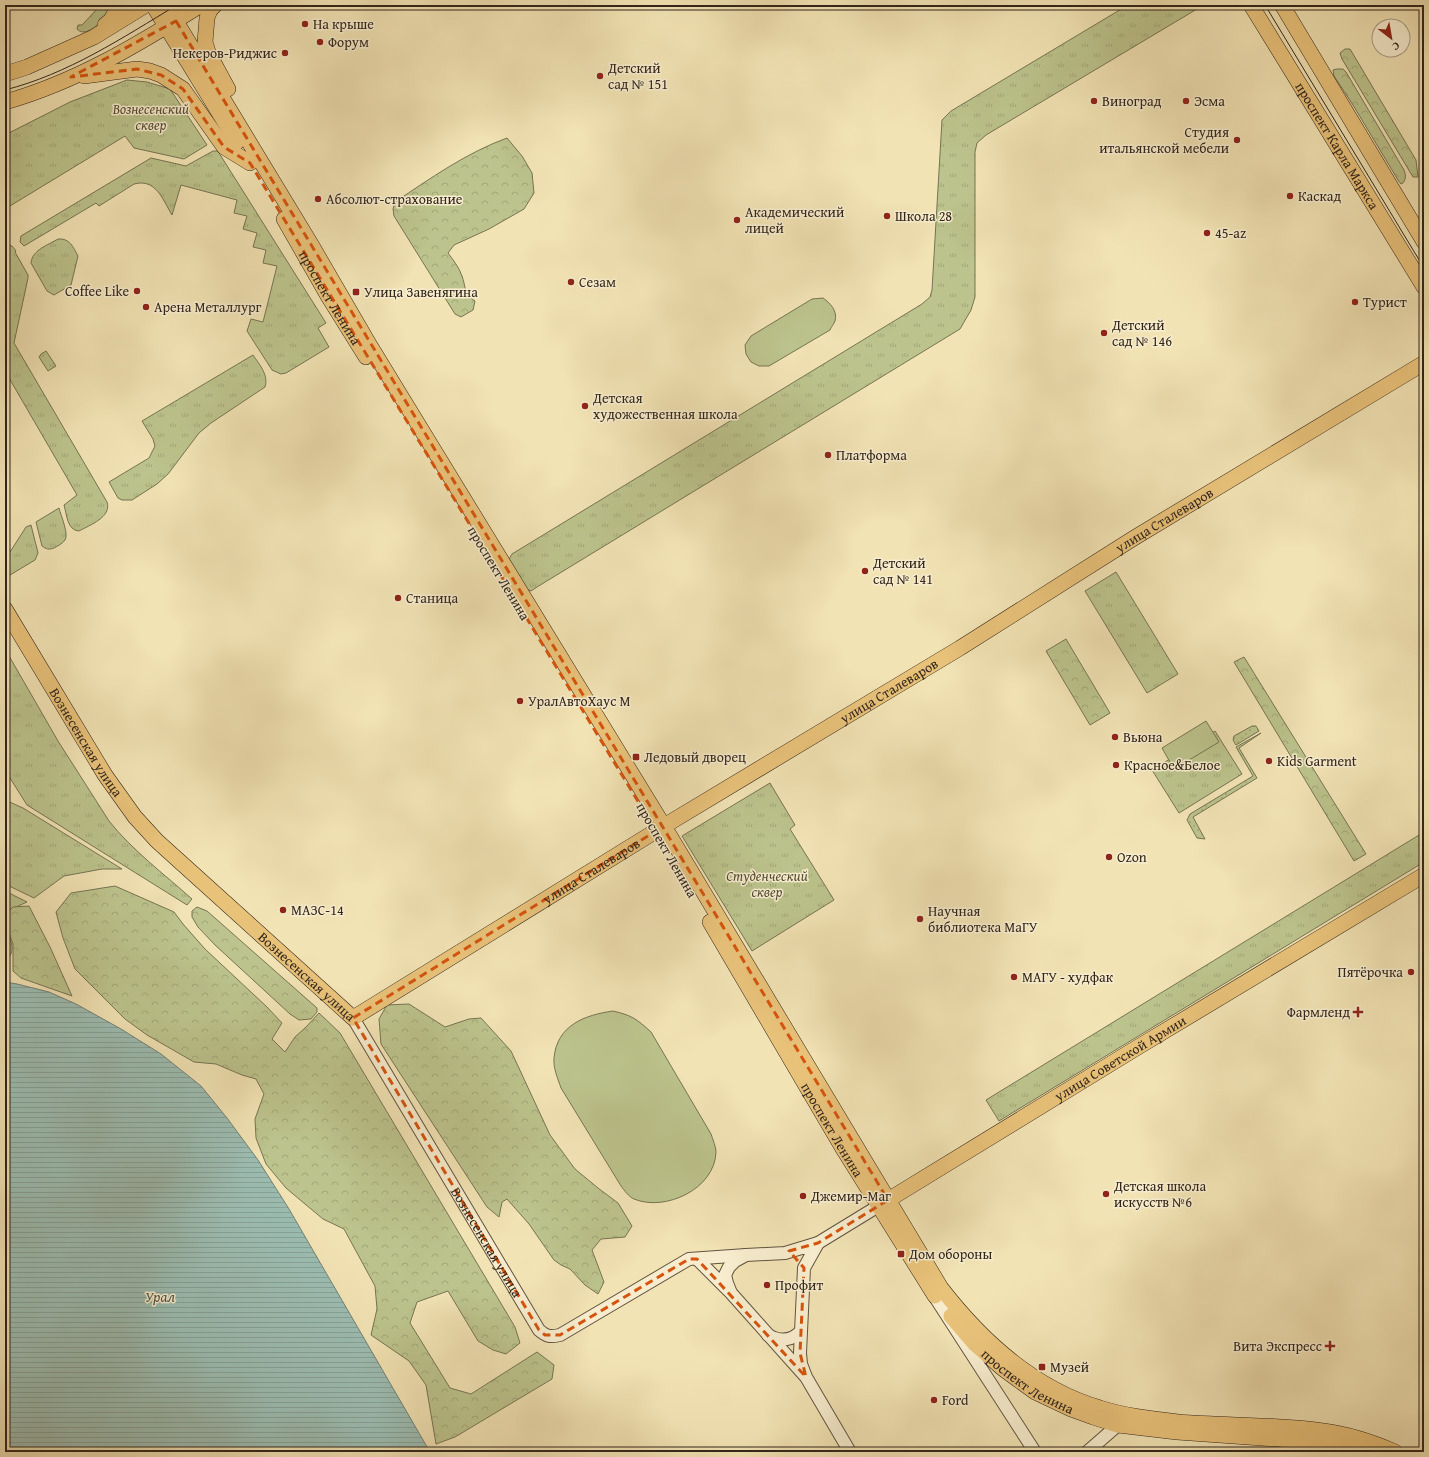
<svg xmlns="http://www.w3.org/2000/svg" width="1429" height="1457" viewBox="0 0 1429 1457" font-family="'Gentium Book Plus',serif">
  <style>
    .grass { fill: url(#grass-tufts); stroke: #767453 }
    .forest { fill: url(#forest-crowns); stroke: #767453 }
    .garden { fill: url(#garden-dots); stroke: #767453 }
    .pitch { fill: #bcc38c; stroke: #767453 }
    .water { fill: url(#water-rules); stroke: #718075 }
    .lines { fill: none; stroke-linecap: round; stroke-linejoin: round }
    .minor-casing { stroke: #615440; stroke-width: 14 }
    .major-casing { stroke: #31251a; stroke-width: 16 }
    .minor { stroke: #f7edce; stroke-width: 12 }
    .major { stroke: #e9c27a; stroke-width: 15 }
    .tram { stroke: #31251a; stroke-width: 1 }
    .marked { fill: none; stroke: #d6540d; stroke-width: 3; stroke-dasharray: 8 5; stroke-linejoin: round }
    .poi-dot { fill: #8f2418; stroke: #f7edce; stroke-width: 1.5 }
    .labels { text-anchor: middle; stroke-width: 3; stroke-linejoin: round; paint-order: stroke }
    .poi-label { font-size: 14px; fill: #31251a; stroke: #f7edce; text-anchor: start }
    .park-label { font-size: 14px; font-style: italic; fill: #544c36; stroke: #f7edce }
    .street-label { font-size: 14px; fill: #31251a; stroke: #f7edce }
    .water-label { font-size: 15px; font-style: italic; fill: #515348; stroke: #f7edce }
  </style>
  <defs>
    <pattern id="grass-tufts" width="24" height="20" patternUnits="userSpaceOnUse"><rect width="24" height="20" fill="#bcc38c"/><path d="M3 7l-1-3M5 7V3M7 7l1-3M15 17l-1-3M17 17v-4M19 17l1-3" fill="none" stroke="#a2a778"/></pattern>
    <pattern id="forest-crowns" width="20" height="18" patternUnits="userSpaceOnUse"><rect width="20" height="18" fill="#bcc38c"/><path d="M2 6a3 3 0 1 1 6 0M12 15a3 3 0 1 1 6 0" fill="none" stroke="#a2a778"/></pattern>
    <pattern id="garden-dots" width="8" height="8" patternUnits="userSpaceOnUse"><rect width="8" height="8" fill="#bcc38c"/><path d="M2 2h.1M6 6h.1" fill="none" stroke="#a2a778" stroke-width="1.8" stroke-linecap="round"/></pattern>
    <pattern id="water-rules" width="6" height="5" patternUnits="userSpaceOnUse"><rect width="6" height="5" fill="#9cbdb2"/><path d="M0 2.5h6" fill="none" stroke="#87a298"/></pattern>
  </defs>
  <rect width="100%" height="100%" fill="#f2e3b4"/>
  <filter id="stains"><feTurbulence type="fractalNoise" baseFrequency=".005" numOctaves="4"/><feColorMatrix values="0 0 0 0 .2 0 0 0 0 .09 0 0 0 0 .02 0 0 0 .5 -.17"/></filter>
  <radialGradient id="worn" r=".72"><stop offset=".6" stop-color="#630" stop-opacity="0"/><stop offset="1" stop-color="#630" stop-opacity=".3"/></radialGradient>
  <g class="grass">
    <path d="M98 5H115C108 13 88 41 77 29L78 25H82L98 8Z"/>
    <path d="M1128 5H1199L1197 9 986 135 977 143 975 152V297L971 310 960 329 537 587 531 591 526 589 509 559 512 554 922 304 930 297 932 290 942 120 951 111Z"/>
    <path d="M127 80 147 82 170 89 207 145 184 159 134 148 125 136 5 209V135L70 102Z"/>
    <path d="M213 151H217L219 153 326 323 318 328 329 347 286 373 281 374 272 370 247 331 251 319 263 322 277 266 263 263 266 250 253 247 257 233 243 229 247 216 234 213 237 200 181 185 172 215C163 200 156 178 134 184L99 206 96 203 24 246 20 242 21 236 151 158 186 166Z"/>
    <path d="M58 239C70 238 73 247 78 256L71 285 54 295 47 291 31 263C32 250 48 245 58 239Z"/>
    <path d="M8 245 12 246 16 251 15 252 28 275V278L14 343 107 502C112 517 90 525 79 531 67 530 67 515 64 505L77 495 5 371V246Z"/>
    <path d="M46 351 56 366 48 371 39 357 41 354Z"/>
    <path d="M253 355C259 364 269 375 265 387L211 423 199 433 168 474 157 484 132 500H122L118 498 109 482 149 458 155 446 153 439 142 421Z"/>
    <path d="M59 508C61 516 69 534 65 540 63 543 58 546 54 548 49 550 46 549 42 546L36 522Z"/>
    <path d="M31 525 38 553 35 560 5 578V527L10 552 26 527Z"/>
    <path d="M1116 572 1178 674 1147 693 1085 591Z"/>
    <path d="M5 649 58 741 109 821C132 850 164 874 192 899L187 905 27 805 5 770Z"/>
    <path d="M1215 731 1242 774 1179 813 1152 770Z"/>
    <path d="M770 783 795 825 790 829 834 900 752 951 682 836Z"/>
    <path d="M5 800 23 808 122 869H102L64 876 34 898 5 884Z"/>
    <path d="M1424 832V862L999 1121 986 1100Z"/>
    <path d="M5 891 27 902 5 912Z"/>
    <path d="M5 926C10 940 18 951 5 961Z"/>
  </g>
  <g class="forest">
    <path d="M1345 49H1350L1416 160 1418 177H1413L1342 59 1340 53Z"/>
    <path d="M1337 69H1343L1346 72 1404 170C1406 175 1406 179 1403 183L1401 184 1398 180 1353 105 1334 76 1333 70Z"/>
    <path d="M507 138 522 156 532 173 534 193 524 209 489 229 454 245 448 253C453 260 459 267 462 276 466 286 463 294 475 301L473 310 461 317 455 314 394 216 393 209 395 202C431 178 466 153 507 138Z"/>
    <path d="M1066 639 1110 713 1090 725 1046 651Z"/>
    <path d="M1244 657 1366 854 1354 861 1234 662Z"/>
    <path d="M115 886 174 912 183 924 205 949 267 1007 282 1023 272 1039 285 1052 295 1037 306 1027 319 1013 340 1033 515 1327 520 1343 506 1354 493 1350 478 1341 448 1291 417 1302 410 1323 450 1388 471 1394 537 1352 554 1365 552 1379 455 1437 436 1444 426 1385 409 1361 371 1335 377 1309 375 1286 344 1229 323 1219 299 1199 286 1188 266 1164 256 1138 255 1119 264 1094 256 1079 242 1075 216 1064 194 1062 147 1035 125 1019 75 969 63 938 56 912 71 893Z"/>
    <path d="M29 906 50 947 72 996 21 978 13 971V944L5 922V915L13 907Z"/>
    <path d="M197 907 207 911 317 1008V1012L311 1019 299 1020 290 1014 215 945 198 927 192 917V911Z"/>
    <path d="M409 1004 445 1027 469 1019 481 1018 511 1051 550 1135 575 1169 598 1188 618 1203 632 1226 625 1237 601 1239 592 1250 604 1282 598 1294 585 1285 570 1269 561 1265 554 1260 529 1224 507 1199 502 1202 499 1217 487 1207 381 1044 379 1019 387 1005Z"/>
  </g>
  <g class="garden">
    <path d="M1252 726H1256L1259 731 1236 745 1233 740 1234 736Z"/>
    <path d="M1261 733 1239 748 1257 778 1193 817 1205 839 1197 838 1187 820 1190 814 1253 776 1236 747Z"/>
  </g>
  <g class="pitch">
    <path d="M823 298C830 303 838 311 835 321 834 324 831 327 830 330L769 366H759L751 362 746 354 745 345 751 336 812 299Z"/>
    <path d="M1206 721 1219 742 1174 769 1162 748Z"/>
    <path d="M613 1011C631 1015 637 1019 651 1032L711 1134C713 1140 716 1147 716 1152 715 1189 665 1212 634 1199 629 1197 624 1190 621 1186L561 1088C558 1079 553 1068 554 1058 557 1025 585 1015 613 1011Z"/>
  </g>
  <path class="water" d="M5 982 17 984 49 992 76 1004 121 1029 161 1054 201 1086 227 1118 258 1160 289 1209 430 1452H5Z"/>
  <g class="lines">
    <g class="minor-casing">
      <g id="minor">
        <path id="s1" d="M353 1018 539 1330C547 1337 550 1337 560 1335L689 1259 746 1255"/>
        <path d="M818 1243 885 1202"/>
        <path d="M697 1259 729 1291"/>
        <path d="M931 1291 1035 1452"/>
        <path d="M768 1335C780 1342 792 1341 801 1331"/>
        <path d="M806 1377 731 1293 727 1283 725 1275 729 1267 735 1261 746 1255 785 1253 818 1243 804 1268 800 1353 801 1364 806 1377 850 1452"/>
        <path d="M1087 1452 1118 1425"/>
      </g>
    </g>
    <g class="major-casing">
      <g id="major">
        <path d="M153 5 237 142"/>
        <path d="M166 5 312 246 369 344 671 838 941 1288C982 1341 1035 1389 1100 1408 1125 1416 1152 1419 1178 1422 1226 1426 1275 1424 1323 1431 1347 1434 1372 1442 1395 1452"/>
        <path d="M215 5 210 10 207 18 205 42 208 52 228 89"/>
        <path id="s2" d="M1251 5 1424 287"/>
        <path d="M1282 5 1424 242"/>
        <path d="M105 25 111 20 119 5"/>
        <path d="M5 74 27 67 94 37 146 5"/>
        <path d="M84 76 137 69 150 71 161 75 183 89 224 147 250 163"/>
        <path d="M5 102C76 82 139 44 201 5"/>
        <path id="s3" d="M284 219 328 296 366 357"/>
        <path id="s4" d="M5 609 105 775 135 817 157 841 353 1018 664 826 960 648 1134 538 1424 363"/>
        <path id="s5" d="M710 922 842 1147 935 1296"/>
        <path id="s6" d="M888 1200 1138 1047 1424 875"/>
        <path id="s7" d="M951 1316 975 1344 1002 1368 1017 1379 1035 1392 1071 1409 1093 1417 1118 1425 1177 1432 1319 1442 1357 1452"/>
      </g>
    </g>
    <use href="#minor" class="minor"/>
    <use href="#major" class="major"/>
    <g class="tram">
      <path d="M1265 5 1424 268"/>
      <path d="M5 90C68 74 122 38 177 5"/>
    </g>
  </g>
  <path class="marked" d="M176 21 888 1200 818 1243 789 1251 804 1268 800 1353 806 1377 697 1259H689L560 1335H545L539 1330 353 1018 656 831 250 163 224 147 183 89 161 75 137 69 71 77Z"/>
  <g class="poi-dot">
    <circle cx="305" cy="24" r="4"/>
    <circle cx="320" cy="42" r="4"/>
    <circle cx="285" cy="53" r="4"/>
    <circle cx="600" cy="76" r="4"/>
    <circle cx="1094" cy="101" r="4"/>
    <circle cx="1186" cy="101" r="4"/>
    <circle cx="1237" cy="140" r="4"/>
    <circle cx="1290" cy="196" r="4"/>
    <circle cx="318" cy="199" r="4"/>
    <circle cx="887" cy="216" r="4"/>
    <circle cx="737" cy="220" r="4"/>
    <circle cx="1207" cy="233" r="4"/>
    <circle cx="571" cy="282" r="4"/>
    <circle cx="137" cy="291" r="4"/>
    <rect x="352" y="288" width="8" height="8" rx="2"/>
    <circle cx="1355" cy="302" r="4"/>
    <circle cx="146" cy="307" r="4"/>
    <circle cx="1104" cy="333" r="4"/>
    <circle cx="585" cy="406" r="4"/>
    <circle cx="828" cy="455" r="4"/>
    <circle cx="865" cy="571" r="4"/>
    <circle cx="398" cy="598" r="4"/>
    <circle cx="520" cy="701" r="4"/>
    <circle cx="1115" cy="737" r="4"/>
    <rect x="632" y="753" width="8" height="8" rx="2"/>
    <circle cx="1269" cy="761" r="4"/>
    <circle cx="1116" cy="765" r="4"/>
    <circle cx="1109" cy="857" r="4"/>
    <circle cx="283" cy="910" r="4"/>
    <circle cx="920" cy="919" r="4"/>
    <circle cx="1411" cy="972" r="4"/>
    <circle cx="1014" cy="977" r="4"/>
    <path d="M1356 1006h4v4h4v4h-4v4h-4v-4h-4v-4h4z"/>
    <circle cx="1106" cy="1194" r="4"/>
    <circle cx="803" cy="1196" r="4"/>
    <rect x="897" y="1250" width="8" height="8" rx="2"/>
    <circle cx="767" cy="1285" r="4"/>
    <path d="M1328 1340h4v4h4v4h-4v4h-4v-4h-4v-4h4z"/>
    <rect x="1038" y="1363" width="8" height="8" rx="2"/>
    <circle cx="934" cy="1400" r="4"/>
  </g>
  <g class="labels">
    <g class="poi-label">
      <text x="313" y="29">На крыше</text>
      <text x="328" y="47">Форум</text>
      <text x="277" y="58" text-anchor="end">Некеров-Риджис</text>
      <text x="608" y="73">Детский<tspan x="608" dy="16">сад № 151</tspan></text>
      <text x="1102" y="106">Виноград</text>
      <text x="1194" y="106">Эсма</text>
      <text x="1229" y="137" text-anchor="end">Студия<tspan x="1229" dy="16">итальянской мебели</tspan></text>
      <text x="1298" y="201">Каскад</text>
      <text x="326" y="204">Абсолют-страхование</text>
      <text x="745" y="217">Академический<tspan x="745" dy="16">лицей</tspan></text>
      <text x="895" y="221">Школа 28</text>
      <text x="1215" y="238">45-az</text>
      <text x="579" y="287">Сезам</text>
      <text x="129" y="296" text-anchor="end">Coffee Like</text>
      <text x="364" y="297">Улица Завенягина</text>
      <text x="1363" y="307">Турист</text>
      <text x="154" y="312">Арена Металлург</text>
      <text x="1112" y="330">Детский<tspan x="1112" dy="16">сад № 146</tspan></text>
      <text x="593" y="403">Детская<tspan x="593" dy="16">художественная школа</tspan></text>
      <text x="836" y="460">Платформа</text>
      <text x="873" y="568">Детский<tspan x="873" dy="16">сад № 141</tspan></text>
      <text x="406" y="603">Станица</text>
      <text x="528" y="706">УралАвтоХаус М</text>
      <text x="1123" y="742">Вьюна</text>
      <text x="644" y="762">Ледовый дворец</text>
      <text x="1277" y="766">Kids Garment</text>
      <text x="1124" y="770">Красное&amp;Белое</text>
      <text x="1117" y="862">Ozon</text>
      <text x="291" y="915">МАЗС-14</text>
      <text x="928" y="916">Научная<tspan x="928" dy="16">библиотека МаГУ</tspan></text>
      <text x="1403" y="977" text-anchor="end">Пятёрочка</text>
      <text x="1022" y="982">МАГУ - худфак</text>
      <text x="1350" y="1017" text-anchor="end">Фармленд</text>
      <text x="1114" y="1191">Детская школа<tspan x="1114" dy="16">искусств №6</tspan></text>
      <text x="811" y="1201">Джемир-Маг</text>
      <text x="909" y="1259">Дом обороны</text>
      <text x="775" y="1290">Профит</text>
      <text x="1322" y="1351" text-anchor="end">Вита Экспресс</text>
      <text x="1050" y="1372">Музей</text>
      <text x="942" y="1405">Ford</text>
    </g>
    <g class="park-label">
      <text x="151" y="114">Вознесенский<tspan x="151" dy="16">cквер</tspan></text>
      <text x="767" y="881">Студенческий<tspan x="767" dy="16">сквер</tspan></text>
    </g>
    <g class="street-label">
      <text dy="5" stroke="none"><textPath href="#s2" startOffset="165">проспект Карла Маркса</textPath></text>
      <text dy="5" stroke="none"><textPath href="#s3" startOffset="91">проспект Ленина</textPath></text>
      <text dy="5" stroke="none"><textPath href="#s4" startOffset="1494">улица Сталеваров</textPath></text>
      <text transform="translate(499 573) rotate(59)" y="5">проспект Ленина</text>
      <text dy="5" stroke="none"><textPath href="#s4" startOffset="1170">улица Сталеваров</textPath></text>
      <text dy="5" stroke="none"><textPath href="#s4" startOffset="156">Вознесенская улица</textPath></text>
      <text transform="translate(667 850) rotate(60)" y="5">проспект Ленина</text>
      <text dy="5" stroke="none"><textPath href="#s4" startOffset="822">улица Сталеваров</textPath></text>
      <text dy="5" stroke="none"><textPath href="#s4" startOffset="480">Вознесенская улица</textPath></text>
      <text dy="5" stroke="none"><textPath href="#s6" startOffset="272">улица Советской Армии</textPath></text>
      <text dy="5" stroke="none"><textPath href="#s5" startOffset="241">проспект Ленина</textPath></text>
      <text dy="5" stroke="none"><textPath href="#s1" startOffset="261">Вознесенская улица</textPath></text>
      <text dy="5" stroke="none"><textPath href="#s7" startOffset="102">проспект Ленина</textPath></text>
    </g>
    <g class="water-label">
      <text x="160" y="1302">Урал</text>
    </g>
  </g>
  <rect width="1429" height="1457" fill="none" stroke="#f2e3b4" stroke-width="20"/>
  <rect x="6" y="6" width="1417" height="1445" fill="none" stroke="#31251a" stroke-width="2"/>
  <rect x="10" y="10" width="1409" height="1437" fill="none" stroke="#31251a"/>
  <g transform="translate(1391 38) rotate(149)"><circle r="19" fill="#f7edce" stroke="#a89d86"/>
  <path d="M0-3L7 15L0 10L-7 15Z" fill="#8f2418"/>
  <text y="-6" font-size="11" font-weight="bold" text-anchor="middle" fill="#31251a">С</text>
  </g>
  <rect width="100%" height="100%" filter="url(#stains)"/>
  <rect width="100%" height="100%" fill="url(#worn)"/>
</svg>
